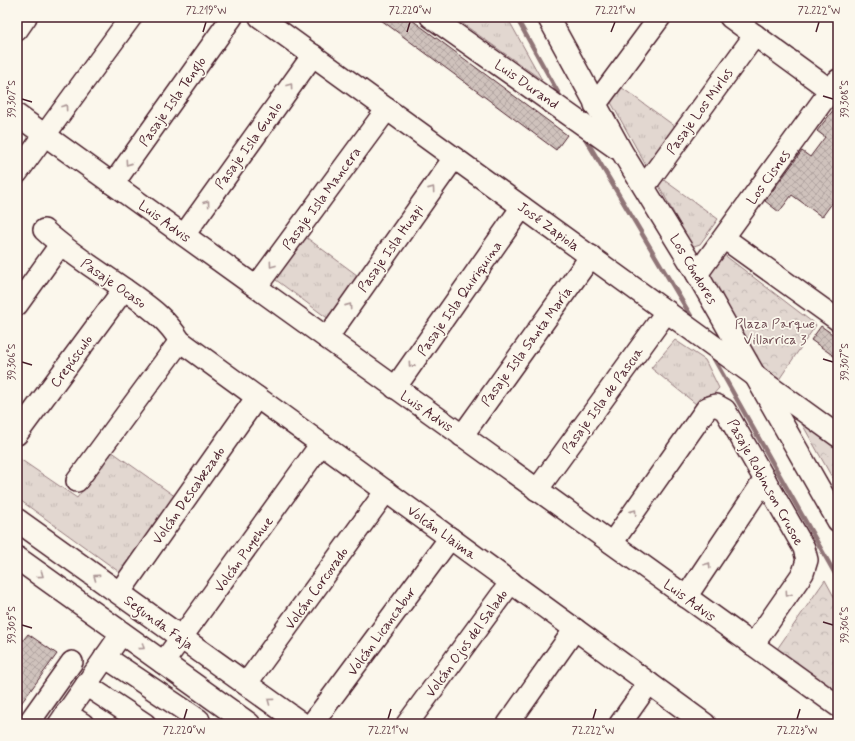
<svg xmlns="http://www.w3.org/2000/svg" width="855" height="741" viewBox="0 0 855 741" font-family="Mynerve,sans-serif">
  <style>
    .grass { fill: url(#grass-tufts); stroke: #967b7e }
    .park { fill: url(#park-crowns); stroke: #967b7e }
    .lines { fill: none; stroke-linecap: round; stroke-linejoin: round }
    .stream { stroke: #907477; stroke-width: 4.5 }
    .building { fill: url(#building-cross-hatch); stroke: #4a1f2b }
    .minor-casing { stroke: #4a1f2b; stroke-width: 24 }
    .major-casing { stroke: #4a1f2b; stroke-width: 25 }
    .minor { stroke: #fbf7ec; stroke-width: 21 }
    .major { stroke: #fbf7ec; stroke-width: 22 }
    .oneway { stroke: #ab9695 }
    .ticks { fill: none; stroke: #4a1f2b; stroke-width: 1.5 }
    .labels { text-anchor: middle; stroke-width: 3.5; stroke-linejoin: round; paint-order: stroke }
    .street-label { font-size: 14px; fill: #4a1f2b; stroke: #fbf7ec }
    .park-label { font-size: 14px; fill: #704d54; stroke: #fbf7ec }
    .neatline { fill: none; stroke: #4a1f2b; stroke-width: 1.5 }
    .ticks-label { font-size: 10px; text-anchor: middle; fill: #4a1f2b }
  </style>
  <defs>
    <pattern id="grass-tufts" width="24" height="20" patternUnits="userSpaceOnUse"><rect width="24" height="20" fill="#e2d7d0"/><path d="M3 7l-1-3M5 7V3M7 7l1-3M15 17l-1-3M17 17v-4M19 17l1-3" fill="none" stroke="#c3b8b3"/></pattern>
    <pattern id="park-crowns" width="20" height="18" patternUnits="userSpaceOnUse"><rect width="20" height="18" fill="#e2d7d0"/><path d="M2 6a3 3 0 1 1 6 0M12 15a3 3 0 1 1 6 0" fill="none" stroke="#c3b8b3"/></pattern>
    <pattern id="building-cross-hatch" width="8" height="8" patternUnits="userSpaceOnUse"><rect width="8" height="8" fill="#cfc2bc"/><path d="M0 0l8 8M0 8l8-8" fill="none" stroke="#b3a6a2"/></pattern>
  </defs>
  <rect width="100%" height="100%" fill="#fbf7ec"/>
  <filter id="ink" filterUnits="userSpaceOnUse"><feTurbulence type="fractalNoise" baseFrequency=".025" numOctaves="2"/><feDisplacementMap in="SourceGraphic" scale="8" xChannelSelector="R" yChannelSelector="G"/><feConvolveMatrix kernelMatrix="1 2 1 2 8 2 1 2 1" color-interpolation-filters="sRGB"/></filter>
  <g filter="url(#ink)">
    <g class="grass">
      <path d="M453 17H507L542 80Z"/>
      <path d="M618 85 676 127 648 169 608 97Z"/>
      <path d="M661 178 718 219 700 244 694 246 690 243 657 182Z"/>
      <path d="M303 235 361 278 330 320 272 277Z"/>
      <path d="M675 340 705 360 719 388 701 408 651 368Z"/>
      <path d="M111 451 176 497 122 574 17 498V457L77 498Z"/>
    </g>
    <g class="park">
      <path d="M723 254 816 325 778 381 757 360 705 276Z"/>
      <path d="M796 413 838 444V488Z"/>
      <path d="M825 580 838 604V698L775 652Z"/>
    </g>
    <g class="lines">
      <g class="stream">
        <path d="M516 17 560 96"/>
        <path d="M585 138 691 316"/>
        <path d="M713 357 838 579"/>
      </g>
    </g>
    <g class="building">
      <path d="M377 17H408L567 135 556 150Z"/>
      <path d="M838 104V195L822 217 792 195 779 212 765 201 802 151 810 157 825 137 817 131Z"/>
      <path d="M821 326 838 338V359L811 340Z"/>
      <path d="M28 634 57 654 17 709V648Z"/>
    </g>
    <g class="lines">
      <g class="minor-casing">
        <g id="minor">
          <path d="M260 17 838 436"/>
          <path d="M431 17 616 148"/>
          <path d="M548 17 622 152 697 274 838 521"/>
          <path d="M730 17 830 90"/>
          <path d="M17 30 26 17"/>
          <path d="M595 105 660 17"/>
          <path d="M17 115 838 706"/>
          <path d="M17 173 131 17"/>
          <path d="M113 184 232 17"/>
          <path d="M644 187 755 35"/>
          <path d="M44 230C71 255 104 274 134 296 152 309 168 321 180 341L705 724"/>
          <path d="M184 235 313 55"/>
          <path d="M724 238 838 320"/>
          <path d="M697 274 838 80"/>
          <path d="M256 287 387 109"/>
          <path d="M17 305 60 245"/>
          <path d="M327 338 454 158"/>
          <path d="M395 388 522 207"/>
          <path d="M17 434 124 289"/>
          <path d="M462 436 591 256"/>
          <path d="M77 481 180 341"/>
          <path d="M537 490 667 311"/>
          <path d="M612 543 707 408 716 405 725 410 804 548 807 560 803 573 753 645"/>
          <path d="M119 593 257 397"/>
          <path d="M686 597 765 479"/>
          <path d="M105 657 199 720 197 724"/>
          <path d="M163 663 321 444"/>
          <path d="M246 684 386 491"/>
          <path d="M86 685 145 724"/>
          <path d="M66 713 83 724"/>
          <path d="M28 724 72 662"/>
          <path d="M59 724 122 633"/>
          <path d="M312 724 450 538"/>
          <path d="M407 724 511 582"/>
          <path d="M508 724 575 629"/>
          <path d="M620 724 649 683"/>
        </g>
      </g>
      <g class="major-casing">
        <g id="major">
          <path d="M17 520 302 724"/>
          <path d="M17 558 249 724"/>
        </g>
      </g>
      <use href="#minor" class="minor"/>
      <use href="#major" class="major"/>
    </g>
    <defs><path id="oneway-chevron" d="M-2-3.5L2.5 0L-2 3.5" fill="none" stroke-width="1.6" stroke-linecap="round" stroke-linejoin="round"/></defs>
    <g class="oneway">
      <use href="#oneway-chevron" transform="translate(290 86) rotate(-54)"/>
      <use href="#oneway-chevron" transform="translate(65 107) rotate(-54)"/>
      <use href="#oneway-chevron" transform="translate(128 163) rotate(125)"/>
      <use href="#oneway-chevron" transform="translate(432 189) rotate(-55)"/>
      <use href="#oneway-chevron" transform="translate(207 203) rotate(-54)"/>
      <use href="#oneway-chevron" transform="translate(272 265) rotate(126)"/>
      <use href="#oneway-chevron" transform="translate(349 306) rotate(-55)"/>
      <use href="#oneway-chevron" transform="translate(411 365) rotate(125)"/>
      <use href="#oneway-chevron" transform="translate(634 512) rotate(-55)"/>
      <use href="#oneway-chevron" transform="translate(708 565) rotate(-56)"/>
      <use href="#oneway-chevron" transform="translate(41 575) rotate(36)"/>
      <use href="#oneway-chevron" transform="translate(96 577) rotate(-144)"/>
      <use href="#oneway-chevron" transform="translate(788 594) rotate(125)"/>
      <use href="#oneway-chevron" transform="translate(142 647) rotate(36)"/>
      <use href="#oneway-chevron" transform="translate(270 701) rotate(-144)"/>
    </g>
  </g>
  <path class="ticks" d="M203 32 206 22M407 32 410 22M611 32 615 22M816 32 819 22M823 96 833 99M22 99 32 102M823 359 833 362M22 362 32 365M823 622 833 625M22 625 32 628M184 719 187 709M388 719 391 709M593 719 596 709M797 719 800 709"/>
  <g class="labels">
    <g class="street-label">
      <text transform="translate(527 84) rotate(35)" y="5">Luis Durand</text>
      <text transform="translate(172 101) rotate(-55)" y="5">Pasaje Isla Tenglo</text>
      <text transform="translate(699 111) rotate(-54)" y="5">Pasaje Los Mirlos</text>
      <text transform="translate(248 145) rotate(-54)" y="5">Pasaje Isla Gualo</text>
      <text transform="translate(768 177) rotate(-54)" y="5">Los Cisnes</text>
      <text transform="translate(321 198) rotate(-54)" y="5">Pasaje Isla Mancera</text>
      <text transform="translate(165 221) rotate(36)" y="5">Luis Advis</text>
      <text transform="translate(549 226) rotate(36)" y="5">José Zapiola</text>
      <text transform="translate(390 248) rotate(-55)" y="5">Pasaje Isla Huapi</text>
      <text transform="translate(694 269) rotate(59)" y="5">Los Cóndores</text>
      <text transform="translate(114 283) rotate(35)" y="5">Pasaje Ocaso</text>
      <text transform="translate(459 298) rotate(-55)" y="5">Pasaje Isla Quiriquina</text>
      <text transform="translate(526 346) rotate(-54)" y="5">Pasaje Isla Santa María</text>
      <text transform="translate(71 361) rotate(-54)" y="5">Crepúsculo</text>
      <text transform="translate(602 400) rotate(-54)" y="5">Pasaje Isla de Pascua</text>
      <text transform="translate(427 411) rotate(35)" y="5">Luis Advis</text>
      <text transform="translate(766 482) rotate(61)" y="5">Pasaje Robinson Crusoe</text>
      <text transform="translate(188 495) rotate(-55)" y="5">Volcán Descabezado</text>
      <text transform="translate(442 532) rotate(36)" y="5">Volcán Llaima</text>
      <text transform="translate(243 554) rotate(-54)" y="5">Volcán Puyehue</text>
      <text transform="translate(316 588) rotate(-54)" y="5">Volcán Corcovado</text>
      <text transform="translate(690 600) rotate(36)" y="5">Luis Advis</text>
      <text transform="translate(159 622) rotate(36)" y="5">Segunda Faja</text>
      <text transform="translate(381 631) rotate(-54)" y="5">Volcán Licancabur</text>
      <text transform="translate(466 643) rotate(-54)" y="5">Volcán Ojos del Salado</text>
    </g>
    <g class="park-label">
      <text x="775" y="328">Plaza Parque<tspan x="775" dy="16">Villarrica 3</tspan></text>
    </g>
  </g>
  <rect width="855" height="741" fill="none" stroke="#fbf7ec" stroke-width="44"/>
  <rect x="22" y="22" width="811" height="697" class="neatline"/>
  <g class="ticks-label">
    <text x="206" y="14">72.219°W</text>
    <text x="410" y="14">72.220°W</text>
    <text x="615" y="14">72.221°W</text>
    <text x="819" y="14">72.222°W</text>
    <text transform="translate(11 99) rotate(-90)" y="4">39.307°S</text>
    <text transform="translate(844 99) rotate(-90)" y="4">39.308°S</text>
    <text transform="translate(11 362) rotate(-90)" y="4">39.306°S</text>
    <text transform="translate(844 362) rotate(-90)" y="4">39.307°S</text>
    <text transform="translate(11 625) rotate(-90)" y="4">39.305°S</text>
    <text transform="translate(844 625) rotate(-90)" y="4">39.306°S</text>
    <text x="184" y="734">72.220°W</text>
    <text x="388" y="734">72.221°W</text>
    <text x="593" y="734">72.222°W</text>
    <text x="797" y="734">72.223°W</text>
  </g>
</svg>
